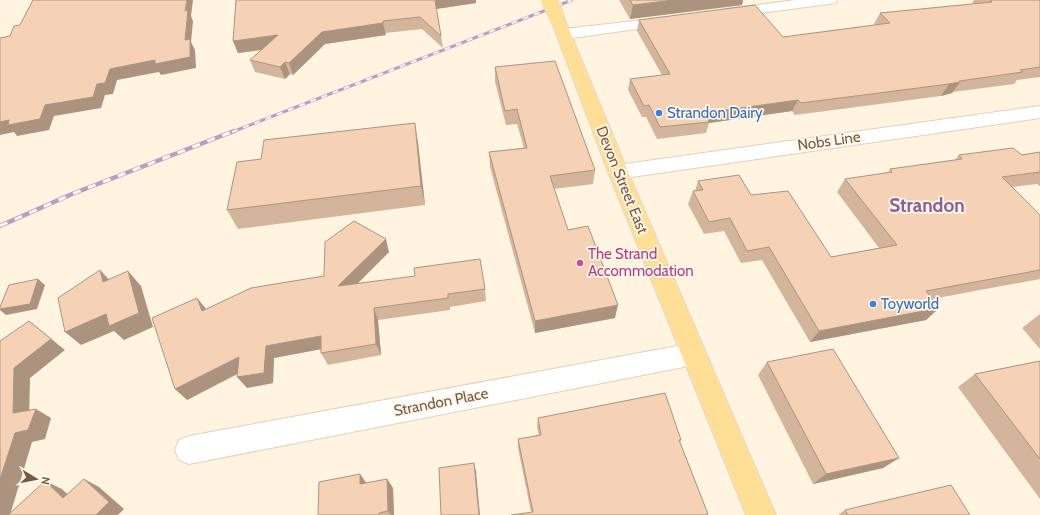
<svg xmlns="http://www.w3.org/2000/svg" width="1040" height="515" viewBox="0 0 1040 515" font-family="Cabin,sans-serif">
  <style>
    .lines { fill: none; stroke-linecap: round; stroke-linejoin: round }
    .minor-casing { stroke: #e2d0bb; stroke-width: 2 }
    .major-casing { stroke: #e1dad6; stroke-width: 2 }
    .minor { fill: #fff; fill-rule: evenodd }
    .major { fill: #ffde95; fill-rule: evenodd }
    .rail-far1-casing { stroke: #b69ec7; stroke-width: 3 }
    .rail-casing { stroke: #b69ec7; stroke-width: 4.5 }
    .rail-far1 { stroke: #fff7e7; stroke-width: 2; stroke-dasharray: 6; stroke-linecap: butt }
    .rail { stroke: #fff7e7; stroke-width: 3; stroke-dasharray: 8; stroke-linecap: butt }
    .major-bridge-casing { stroke: #e1dad6; stroke-width: 17; stroke-linecap: butt }
    .major-bridge { stroke: #ffde95; stroke-width: 16 }
    .wall { fill: #d3b59c }
    .shaded-wall { fill: #ac937f }
    .building { fill: #f5d2b5; stroke: #ac937f }
    .shop-dot { fill: #3f7fe0; stroke: #fff7e7; stroke-width: 1.5 }
    .hotel-dot { fill: #d1479c; stroke: #fff7e7; stroke-width: 1.5 }
    .labels { text-anchor: middle; stroke-width: 3.5; stroke-linejoin: round; paint-order: stroke }
    .shop-label { font-size: 15px; fill: #366cbe; stroke: #fff7e7; text-anchor: start }
    .street-label { font-size: 15px; fill: #765945; stroke: #fff7e7 }
    .hotel-label { font-size: 15px; fill: #b23c85; stroke: #fff7e7; text-anchor: start }
    .district-label { font-size: 19px; font-weight: bold; fill: #8a609a; stroke: #fff7e7 }
  </style>
  <rect width="100%" height="100%" fill="#fef4df"/>
  <g class="lines">
    <g class="minor-casing">
      <g id="minor">
        <path d="M796 0H837L835 3 830 4 728 17 723 16 721 13 723 10 728 9Z"/>
        <path d="M668 17 673 18 675 21 673 24 565 39 560 37 557 34 560 31 565 29Z"/>
        <path d="M1040 106V118L618 179 611 177 608 172 611 167 618 165Z"/>
        <path d="M694 343 703 346 706 354 703 362 694 365 189 464 179 460 175 450 179 440 189 436Z"/>
      </g>
    </g>
    <g class="major-casing">
      <path id="major" d="M556 11 561 12 563 15 628 172 776 515H746L608 172 549 15 551 12Z"/>
    </g>
    <use href="#minor" class="minor"/>
    <use href="#major" class="major"/>
    <g class="rail-far1-casing">
      <path id="rail-far1" d="M232 132 572 0"/>
    </g>
    <g class="rail-casing">
      <path id="rail" d="M0 226 72 194 234 131"/>
    </g>
    <use href="#rail-far1" class="rail-far1"/>
    <use href="#rail" class="rail"/>
    <g class="major-bridge-casing">
      <path id="major-bridge" d="M549 0 556 15"/>
    </g>
    <use href="#major-bridge" class="major-bridge"/>
  </g>
  <g class="wall">
    <path d="M236 0 476 3 436 9 441 36 443 48 422 29 385 33 386 35 325 44 293 75 290 74 285 79 255 72 250 60 261 50 238 53 233 41Z"/>
    <path d="M619 0H743L742 5 630 19Z"/>
    <path d="M974 0H1040V77L1017 80 1014 84 953 92 952 93 941 96 795 115 792 111 709 123 706 133 657 139 646 117H642L628 90 630 79 662 75 637 31 639 20 783 37 875 25 874 24 880 13 974 4 972 3Z"/>
    <path d="M495 67 595 170 593 184 554 189 568 230 615 318 535 333 490 167 489 152 524 148 517 124 506 125 495 82Z"/>
    <path d="M418 143 425 205 238 229 227 210Z"/>
    <path d="M1040 152V186L1037 184 1012 187 1040 215V279L932 299 939 308 926 320 810 342 762 260 741 263 724 231 704 234 688 204 693 191H695L698 181 751 195 831 257 879 248 837 192 845 179 888 173 890 169 955 160 959 155H1022Z"/>
    <path d="M389 252 358 283 485 289 486 301 450 307V310L378 320 381 355 328 365 321 353V349L274 358 273 383 247 388 238 374 187 400 206 309 324 276Z"/>
    <path d="M1040 314V349L1022 328Z"/>
    <path d="M1040 361V499L958 387 975 374Z"/>
    <path d="M767 362 899 458 883 468 813 484 758 375Z"/>
    <path d="M538 418 681 440 680 442 708 514 531 512 518 448V439L539 435 537 427Z"/>
    <path d="M387 479 393 488 394 515H318L366 483Z"/>
    <path d="M845 510 970 515H838Z"/>
  </g>
  <g class="shaded-wall">
    <path d="M187 0H193L191 16 193 21 191 42 195 50 196 68 161 75 159 72 117 80 113 94 105 95 101 108 54 116 49 130 17 136 14 132 0 135V122L97 84 110 69 185 40V11Z"/>
    <path d="M435 0H476V3L436 9Z"/>
    <path d="M674 0H743L742 5 630 19 633 5Z"/>
    <path d="M383 23 386 35 325 44 293 75 289 63 322 32Z"/>
    <path d="M278 35 283 47 238 53 233 41Z"/>
    <path d="M285 62 290 74 285 79 280 67Z"/>
    <path d="M960 82 952 93 941 96 949 84Z"/>
    <path d="M798 100 792 111 709 123V122L704 113Z"/>
    <path d="M415 123 418 143 425 205 421 186Z"/>
    <path d="M386 239 389 252 343 298 338 286Z"/>
    <path d="M100 270 114 285 103 282Z"/>
    <path d="M128 271 141 286 153 327 124 340 114 331 81 345 65 332Z"/>
    <path d="M38 279 45 285 37 309 6 315 0 310V309Z"/>
    <path d="M197 298 207 310 202 311Z"/>
    <path d="M618 305 615 318 535 333V321Z"/>
    <path d="M374 308 378 320 381 355 376 344Z"/>
    <path d="M939 308 926 320 810 342 819 331Z"/>
    <path d="M29 321 65 350 30 378 29 422 13 413 14 368Z"/>
    <path d="M321 336 327 348 274 358 273 383 247 388 237 377 266 346Z"/>
    <path d="M239 357 248 368 187 400 175 389Z"/>
    <path d="M36 409 51 418 45 439 32 442 10 515H0V479L15 433Z"/>
    <path d="M899 458 883 468 813 484 826 474Z"/>
    <path d="M474 463 476 471 480 515H479Z"/>
    <path d="M360 474 367 484H360Z"/>
    <path d="M84 479 99 487 124 509 118 515H96Z"/>
    <path d="M387 479 393 488 394 515H391L388 511Z"/>
    <path d="M45 481 62 489 80 506 63 498Z"/>
  </g>
  <g class="building">
    <path d="M33 0H187L185 11 188 10 185 40 190 39V57L155 64V60L110 69 105 83 97 84 93 97 45 105 40 119 8 125 9 120 0 122V38L10 36 14 26 20 25Z"/>
    <path d="M236 0H435L441 36 420 17 383 21V23L322 32 289 63 285 62 280 67 250 60 278 35 233 41Z"/>
    <path d="M630 0H674L633 5Z"/>
    <path d="M990 0H1040V67L1020 70 1023 72 959 81 960 82 949 84 801 103 798 100 704 113 709 122 660 127 649 105 644 106 630 79 670 74 639 20 755 5 783 37 890 23 880 13 992 2Z"/>
    <path d="M555 61 595 170 550 176 568 230 588 226 618 305 535 321 489 152 527 148 517 109 505 111 495 67Z"/>
    <path d="M415 123 421 186 227 210 237 162 261 159 264 140Z"/>
    <path d="M1013 148 1022 155 1040 152V172L1002 177 1040 215V270L926 291 939 308 819 331 769 247 747 251 730 218 709 222 693 191 703 190 698 181 739 175 751 195 788 191 831 257 897 245 845 179 892 172 890 169 962 159 959 155Z"/>
    <path d="M354 221 386 239 338 286 415 276 414 268 480 259 485 289 448 294V298L374 308 376 344 321 353V336L266 346 264 373 237 377 239 357 175 389 152 318 197 298 202 311 251 288 324 276 325 242Z"/>
    <path d="M100 270 103 282 128 271 139 313 109 326 106 314 65 332 58 298Z"/>
    <path d="M38 279 30 304 0 309V307L9 285Z"/>
    <path d="M29 321 51 339 14 368 13 413 36 409 28 430 15 433 0 479V341Z"/>
    <path d="M833 349 899 458 826 474 767 362Z"/>
    <path d="M1040 361V459L975 374Z"/>
    <path d="M665 393 681 440H679L708 514 705 515H511L533 512 518 439 541 435 538 418Z"/>
    <path d="M474 463 479 515H441L439 468Z"/>
    <path d="M360 474V484L387 479 388 511 379 513V515H318L319 482Z"/>
    <path d="M84 479 109 502 96 515H8L45 481 63 498Z"/>
    <path d="M951 485 970 515H848L845 510Z"/>
  </g>
  <g class="shop-dot">
    <circle cx="659" cy="113" r="4"/>
    <circle cx="873" cy="304" r="4"/>
  </g>
  <circle class="hotel-dot" cx="580" cy="263" r="4"/>
  <g class="labels">
    <g class="shop-label">
      <text x="667" y="118">Strandon Dairy</text>
      <text x="881" y="309">Toyworld</text>
    </g>
    <g class="street-label">
      <text transform="translate(829 141) rotate(-8)" y="5">Nobs Line</text>
      <text transform="translate(622 180) rotate(68)" y="5">Devon Street East</text>
      <text transform="translate(441 402) rotate(-11)" y="5">Strandon Place</text>
    </g>
    <g class="hotel-label">
      <text x="588" y="259">The Strand<tspan x="588" dy="17">Accommodation</tspan></text>
    </g>
    <g class="district-label">
      <text x="927" y="212">Strandon</text>
    </g>
  </g>
  <g transform="translate(36 479) rotate(100)" stroke="#fff7e7" stroke-width="3" paint-order="stroke">
  <path d="M0-3L7 15L0 10L-7 15Z" fill="#765945"/>
  <text y="-6" font-size="11" font-weight="bold" text-anchor="middle" fill="#765945">N</text>
  </g>
</svg>
